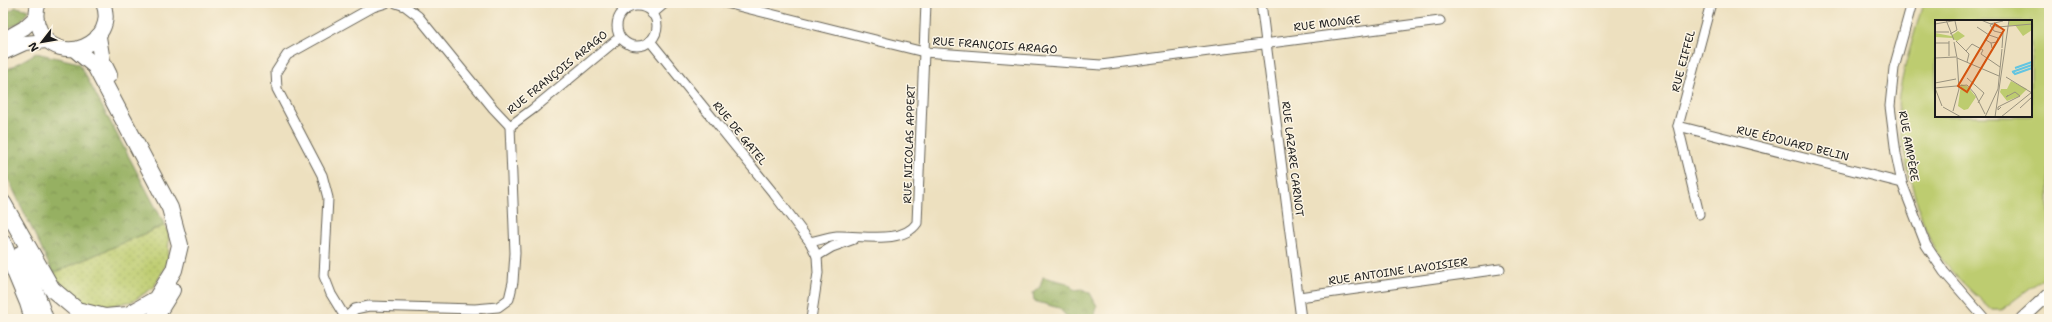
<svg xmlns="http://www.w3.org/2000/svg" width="2052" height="322" viewBox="0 0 2052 322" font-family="'Shantell Sans',sans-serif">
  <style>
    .grass { fill: url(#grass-dots); stroke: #6c7446 }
    .forest { fill: url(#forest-crowns); stroke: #59663f }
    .park { fill: #bdcc6f; stroke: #6c7446; fill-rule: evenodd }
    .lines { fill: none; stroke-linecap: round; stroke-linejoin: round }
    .street-casing { stroke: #656155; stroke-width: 11 }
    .secondary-casing { stroke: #656155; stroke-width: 14 }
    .primary-casing { stroke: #656155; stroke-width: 16 }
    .highway-casing { stroke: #656155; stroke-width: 18 }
    .street { stroke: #fff; stroke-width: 9 }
    .secondary { stroke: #fff; stroke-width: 12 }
    .primary { stroke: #fff; stroke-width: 14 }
    .highway { stroke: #fff; stroke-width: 16 }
    .labels { text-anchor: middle; stroke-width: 3; stroke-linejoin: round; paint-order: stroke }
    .street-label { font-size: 11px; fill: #1c1c1c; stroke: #fcf5e5 }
    .inset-river { fill: none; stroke: #63c5e1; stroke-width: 2 }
    .inset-road { fill: none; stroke: #99927e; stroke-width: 1 }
    .view { fill: #d4530e; fill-opacity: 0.15; stroke: #d4530e; stroke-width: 2 }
    .inset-edge { fill: none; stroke: #1c1c1c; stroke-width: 2 }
  </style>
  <defs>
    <pattern id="grass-dots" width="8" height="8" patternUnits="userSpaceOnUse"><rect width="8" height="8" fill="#bdcc6f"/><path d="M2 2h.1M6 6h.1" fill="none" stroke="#a2af60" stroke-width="1.8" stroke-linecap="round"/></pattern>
    <pattern id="forest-crowns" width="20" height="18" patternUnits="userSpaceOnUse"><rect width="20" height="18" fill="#96b062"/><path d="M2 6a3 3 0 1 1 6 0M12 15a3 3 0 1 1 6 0" fill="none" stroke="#7a8e50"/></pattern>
  </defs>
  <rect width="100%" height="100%" fill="#fcf5e5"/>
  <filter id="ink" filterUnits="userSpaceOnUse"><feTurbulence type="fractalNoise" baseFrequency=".025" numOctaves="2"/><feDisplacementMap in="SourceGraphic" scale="8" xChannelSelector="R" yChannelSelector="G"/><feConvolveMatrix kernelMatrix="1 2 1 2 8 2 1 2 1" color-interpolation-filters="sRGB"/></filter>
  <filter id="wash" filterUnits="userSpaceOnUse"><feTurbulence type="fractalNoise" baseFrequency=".012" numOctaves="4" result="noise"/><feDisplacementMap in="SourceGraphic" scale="16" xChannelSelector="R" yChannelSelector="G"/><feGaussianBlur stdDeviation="0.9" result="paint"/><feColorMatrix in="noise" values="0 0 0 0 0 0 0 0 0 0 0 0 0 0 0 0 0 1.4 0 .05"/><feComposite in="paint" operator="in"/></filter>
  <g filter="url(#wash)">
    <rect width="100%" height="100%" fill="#ede0bf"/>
    <path class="grass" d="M165 225 169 235 168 262 154 287 133 301 100 308 72 298 53 273Z"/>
    <g class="forest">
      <path d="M16 7 29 10 20 22 3 31V15Z"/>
      <path d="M36 53 79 63 165 225 53 273 3 168V72Z"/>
      <path d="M1043 277 1067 283 1075 290 1082 289 1090 293 1097 306 1094 319H1069L1059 308 1034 301 1033 293 1040 287Z"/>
    </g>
    <path class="park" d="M1923 3H2049V274L2001 310H1992C1973 292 1952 275 1937 253 1920 227 1893 125 1899 95 1904 64 1915 33 1923 3ZM1936 21H2031V116H1936Z"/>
  </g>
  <g filter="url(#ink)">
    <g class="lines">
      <g class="street-casing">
        <g id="street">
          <path d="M396 3 405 6 418 16 493 108 510 126 533 109 620 37"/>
          <path d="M618 3 624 11"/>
          <path d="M726 3 924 52 1101 65 1440 21"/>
          <path d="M1261 3 1301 319"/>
          <path d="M1912 3 1894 68 1890 106 1896 154 1902 183 1926 245 1944 272 1985 319"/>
          <circle cx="637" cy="26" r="20"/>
          <path d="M652 14 665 3"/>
          <path d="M650 41 774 194 810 242 817 256 818 273 811 319"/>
          <path d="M1678 126 1902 183"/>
          <path d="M1699 214 1678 126 1711 3"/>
          <path d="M810 242C819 240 828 237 837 236 861 235 902 245 917 223L926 3"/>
          <path d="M817 256 832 247 854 239"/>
          <path d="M1299 297 1500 269"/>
          <path d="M345 317 331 294 324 276 328 198 322 175 277 89 276 72 287 55 373 7 386 3"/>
          <path d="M345 319 355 309 369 306 475 309 498 307 509 299 513 282 515 253 510 126"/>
        </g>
      </g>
      <g class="secondary-casing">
        <path id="secondary" d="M2022 319 2049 294"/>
      </g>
      <g class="primary-casing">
        <g id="primary">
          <path d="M39 3C35 11 36 22 40 30 58 69 119 43 103 3"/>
          <path d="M3 40 24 28 36 17"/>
          <path d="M3 53 25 43 47 41"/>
        </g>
      </g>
      <g class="highway-casing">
        <g id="highway">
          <path d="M98 37 102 61 109 75"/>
          <path d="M3 203 52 289 77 310 105 317 128 315 156 299 174 270 180 245 170 208 95 66 76 50"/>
          <path d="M3 243 28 303 33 319"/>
          <path d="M22 253 45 319"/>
          <path d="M154 319 172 290"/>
        </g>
      </g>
      <use href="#street" class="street"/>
      <use href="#secondary" class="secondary"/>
      <use href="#primary" class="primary"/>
      <use href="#highway" class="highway"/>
    </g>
  </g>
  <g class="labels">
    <g class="street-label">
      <text transform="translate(1327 23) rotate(-7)" y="4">RUE MONGE</text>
      <text transform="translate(995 45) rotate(4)" y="4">RUE FRANÇOIS ARAGO</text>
      <text transform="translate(1683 61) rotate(-75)" y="4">RUE EIFFEL</text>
      <text transform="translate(557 72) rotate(-39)" y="4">RUE FRANÇOIS ARAGO</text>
      <text transform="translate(740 133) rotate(51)" y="4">RUE DE GATEL</text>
      <text transform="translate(1793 143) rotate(14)" y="4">RUE ÉDOUARD BELIN</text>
      <text transform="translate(909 144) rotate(-88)" y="4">RUE NICOLAS APPERT</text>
      <text transform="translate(1909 146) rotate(80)" y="4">RUE AMPÈRE</text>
      <text transform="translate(1293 159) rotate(83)" y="4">RUE LAZARE CARNOT</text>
      <text transform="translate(1398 271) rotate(-8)" y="4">RUE ANTOINE LAVOISIER</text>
    </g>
  </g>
  <g transform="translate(1935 20)">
    <rect width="97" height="97" fill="#ede0bf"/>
    <path d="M74 0H97V10L88 16 80 5 74 6ZM23 11 30 16 22 21 17 18 0 17V13L16 16Z" fill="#bdcc6f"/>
    <path d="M76 61 92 69 85 76 72 81 65 72 66 69H72ZM26 64 32 66 41 77 33 89 29 90 23 86Z" fill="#bdcc6f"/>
    <path class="inset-river" d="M80 48 97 42M77 52 97 45M78 52 80 54 97 48"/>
    <path class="inset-road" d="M11 0 19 20M46 0 63 7 97 4M0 4 23 0M55 4 68 1M55 5 59 11 67 13M42 7 54 15 51 20 56 23M0 12H14M15 14 22 10 20 1M54 15 63 18 62 22 56 23 57 28M21 21 31 31M19 22 22 38M0 23H14M67 28 68 13M48 30 46 34 65 47M14 36V21M0 38 21 37M22 38 64 56M32 42 34 34 31 31 37 24 48 30M43 53 57 30M71 57 97 73M32 58 49 73 43 83M0 63 21 59M0 68 32 65 40 74 50 94M0 68 7 86M73 75 71 77 80 72 85 76M8 87 26 97M66 87 63 90V87L85 76M85 88 97 77M18 91 24 69 22 38M50 97 63 69 67 29M60 97 74 0M66 97 97 72"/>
    <path class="view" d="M60 4 69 10 32 72 23 66Z"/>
    <rect width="97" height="97" class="inset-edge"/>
  </g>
  <rect width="2052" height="322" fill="none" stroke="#fcf5e5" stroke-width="16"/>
  <g transform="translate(42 42) rotate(239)" stroke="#fcf5e5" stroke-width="3" paint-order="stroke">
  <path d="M0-3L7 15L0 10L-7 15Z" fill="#1c1c1c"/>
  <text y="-6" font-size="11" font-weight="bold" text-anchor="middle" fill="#1c1c1c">N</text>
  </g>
</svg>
